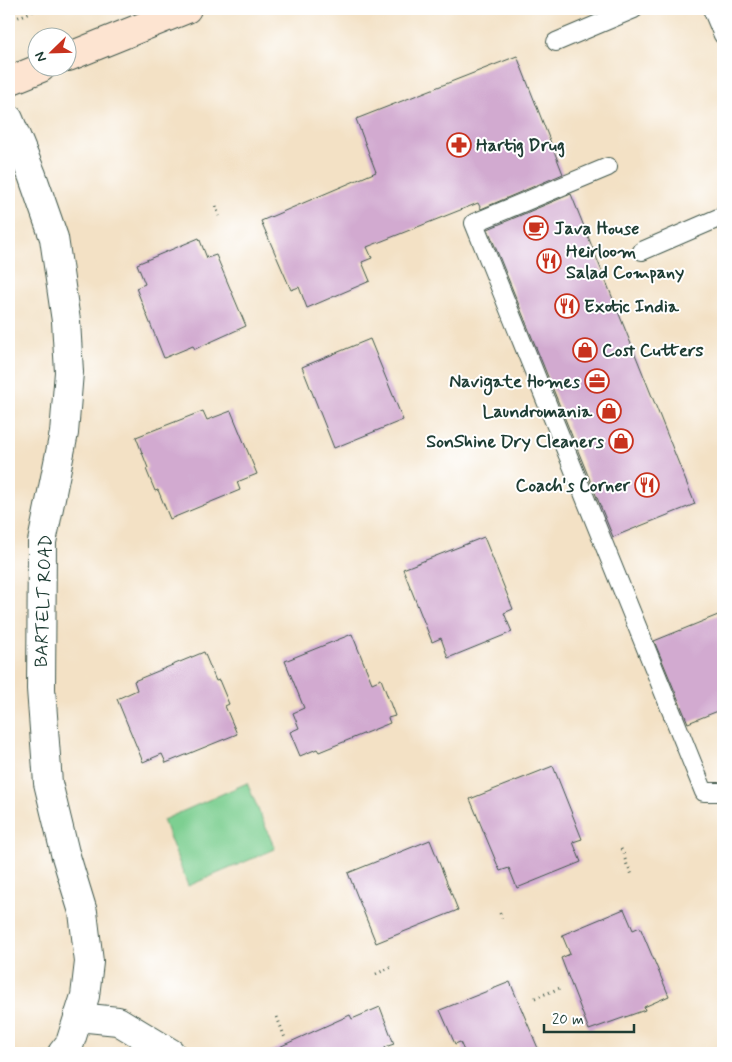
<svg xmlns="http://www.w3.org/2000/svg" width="732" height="1062" viewBox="0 0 732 1062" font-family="Mynerve,sans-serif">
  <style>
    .green { fill: #7dcf91; stroke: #4e8662 }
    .building { fill: #d2aad0 }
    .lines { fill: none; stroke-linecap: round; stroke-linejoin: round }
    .lane-casing { stroke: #3f564a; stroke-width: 20 }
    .street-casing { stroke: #3f564a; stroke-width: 30 }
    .secondary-casing { stroke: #3f564a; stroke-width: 30 }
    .path { stroke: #3f564a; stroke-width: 3; stroke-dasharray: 1 4; stroke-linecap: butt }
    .lane { stroke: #fff; stroke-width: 18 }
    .street { stroke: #fff; stroke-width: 28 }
    .secondary { stroke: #fde4d1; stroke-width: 28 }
    .labels { text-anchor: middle; stroke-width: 4; stroke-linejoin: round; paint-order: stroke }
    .poi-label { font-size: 18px; font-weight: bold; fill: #1f3d34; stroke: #fff; text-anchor: start }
    .street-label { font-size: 18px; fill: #1f3d34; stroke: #fff }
  </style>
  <rect width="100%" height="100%" fill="#fff"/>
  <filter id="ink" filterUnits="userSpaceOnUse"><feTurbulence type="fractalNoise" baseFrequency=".02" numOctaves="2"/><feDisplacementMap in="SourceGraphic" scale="10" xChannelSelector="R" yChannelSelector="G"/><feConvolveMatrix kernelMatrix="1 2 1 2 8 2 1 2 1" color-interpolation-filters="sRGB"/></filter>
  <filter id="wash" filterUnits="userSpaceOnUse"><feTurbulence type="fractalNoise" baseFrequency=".0096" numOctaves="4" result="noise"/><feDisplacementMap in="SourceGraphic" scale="20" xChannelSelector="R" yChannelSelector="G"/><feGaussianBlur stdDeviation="1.12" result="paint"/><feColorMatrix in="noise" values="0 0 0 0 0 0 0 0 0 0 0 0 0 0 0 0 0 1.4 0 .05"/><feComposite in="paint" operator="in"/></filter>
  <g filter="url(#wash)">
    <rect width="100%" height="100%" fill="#f3e1c5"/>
    <path class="green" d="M247 783 275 849 188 886 163 820Z"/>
    <g id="blocks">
      <g class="building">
        <path d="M517 56 563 174 481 209 478 203 367 247 372 258 362 262 370 281 307 308 299 287 291 290 261 221 376 172 356 119Z"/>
        <path d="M571 194 695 504 613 537 488 229Z"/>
        <path d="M199 238 207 258 216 255 246 326 195 349 193 346 164 358 136 288 145 284 137 264Z"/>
        <path d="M370 339 403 420 334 448 302 367Z"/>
        <path d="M203 411 207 420 231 411 257 474 237 482 240 490 170 519 158 490 155 491 146 469 148 468 136 437Z"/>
        <path d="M484 537 513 609 504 613 512 632 448 658 441 638 432 642 403 569Z"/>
        <path d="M723 613V709L688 723 654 641Z"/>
        <path d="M352 634 372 683 381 679 395 716 388 718 390 723 319 752 317 749 300 756 290 732 299 728 293 713 304 708 285 661Z"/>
        <path d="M204 652 216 681 219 680 229 704 225 706 237 734 166 763 162 754 143 762 117 699 137 690 134 681Z"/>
        <path d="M553 766 582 839 573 842 581 862 517 888 509 868 500 871 470 799Z"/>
        <path d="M430 840 458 910 376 943 348 873Z"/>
        <path d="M624 909 633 930 640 927 669 996 644 1007 645 1010 589 1030 561 958 570 954 562 935Z"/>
        <path d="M510 982 540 1053H465L460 1042 455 1044 440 1010Z"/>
        <path d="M380 1007 394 1044 385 1047 387 1053H266L350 1015 352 1019Z"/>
      </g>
    </g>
  </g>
  <g filter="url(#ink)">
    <use href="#blocks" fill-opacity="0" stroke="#3f564a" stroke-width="1"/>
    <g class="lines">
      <g class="lane-casing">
        <g id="lane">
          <path d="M712 9 723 35"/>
          <path d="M556 42 634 9"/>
          <path d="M608 167 474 223 704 792H723"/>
          <path d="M642 251 723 216"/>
        </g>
      </g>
      <g class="street-casing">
        <g id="street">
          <path d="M9 119 32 175 54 238 66 321 69 372 64 433 42 542 41 689 48 783 65 853 83 912 89 962 85 996 70 1043 62 1053"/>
          <path d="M78 1017 118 1021 171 1053"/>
        </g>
      </g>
      <g class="secondary-casing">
        <g id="secondary">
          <path d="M68 57 187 9"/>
          <path d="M9 81 41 68"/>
        </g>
      </g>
      <g class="path">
        <path d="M9 21 38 9"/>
        <path d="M216 206 219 216"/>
        <path d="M621 849 624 855"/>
        <path d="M625 859 627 865"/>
        <path d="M629 868 632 875"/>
        <path d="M500 913 502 918"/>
        <path d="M376 974 392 967"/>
        <path d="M535 998 560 988"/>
        <path d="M277 1017 285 1038"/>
      </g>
      <use href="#lane" class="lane"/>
      <use href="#street" class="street"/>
      <use href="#secondary" class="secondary"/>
    </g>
  </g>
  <defs>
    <g id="pharmacy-ring" transform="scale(1.25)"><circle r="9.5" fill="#fff" stroke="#c8321e" stroke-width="1.5"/><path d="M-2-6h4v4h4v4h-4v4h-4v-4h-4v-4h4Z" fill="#c8321e"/></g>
    <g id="cafe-ring" transform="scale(1.25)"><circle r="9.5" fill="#fff" stroke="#c8321e" stroke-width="1.5"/><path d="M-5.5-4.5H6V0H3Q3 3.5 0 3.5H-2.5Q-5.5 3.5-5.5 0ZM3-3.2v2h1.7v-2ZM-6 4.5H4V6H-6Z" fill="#c8321e"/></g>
    <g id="restaurant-ring" transform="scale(1.25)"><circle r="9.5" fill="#fff" stroke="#c8321e" stroke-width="1.5"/><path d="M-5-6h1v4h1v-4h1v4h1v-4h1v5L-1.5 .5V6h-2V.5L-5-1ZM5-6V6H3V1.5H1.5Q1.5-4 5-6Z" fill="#c8321e"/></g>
    <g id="shop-ring" transform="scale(1.25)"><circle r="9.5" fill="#fff" stroke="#c8321e" stroke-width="1.5"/><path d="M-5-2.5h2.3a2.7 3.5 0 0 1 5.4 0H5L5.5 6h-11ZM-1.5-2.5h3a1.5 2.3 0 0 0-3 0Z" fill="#c8321e"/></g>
    <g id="office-ring" transform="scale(1.25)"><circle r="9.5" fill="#fff" stroke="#c8321e" stroke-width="1.5"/><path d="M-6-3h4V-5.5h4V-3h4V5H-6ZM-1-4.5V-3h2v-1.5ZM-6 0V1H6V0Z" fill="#c8321e"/></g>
  </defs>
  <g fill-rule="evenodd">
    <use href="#pharmacy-ring" x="459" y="145"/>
    <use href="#cafe-ring" x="536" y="228"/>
    <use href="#restaurant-ring" x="549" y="261"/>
    <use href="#restaurant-ring" x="567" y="306"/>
    <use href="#shop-ring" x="585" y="350"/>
    <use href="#office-ring" x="597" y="381"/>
    <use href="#shop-ring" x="609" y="411"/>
    <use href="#shop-ring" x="621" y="441"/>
    <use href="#restaurant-ring" x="647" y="485"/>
  </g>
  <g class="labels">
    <g class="poi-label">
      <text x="476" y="151">Hartig Drug</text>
      <text x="554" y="234">Java House</text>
      <text x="566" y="257">Heirloom<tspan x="566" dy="21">Salad Company</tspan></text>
      <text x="584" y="312">Exotic India</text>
      <text x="602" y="356">Cost Cutters</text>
      <text x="580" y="387" text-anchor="end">Navigate Homes</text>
      <text x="592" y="417" text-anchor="end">Laundromania</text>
      <text x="604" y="447" text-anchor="end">SonShine Dry Cleaners</text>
      <text x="630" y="491" text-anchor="end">Coach's Corner</text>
    </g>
    <g class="street-label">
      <text transform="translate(43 601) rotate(-88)" y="6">BARTELT ROAD</text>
    </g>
  </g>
  <rect width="732" height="1062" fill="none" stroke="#fff" stroke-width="30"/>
  <g transform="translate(52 52) rotate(247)"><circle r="24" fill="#ffffff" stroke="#a5b1ae"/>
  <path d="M0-4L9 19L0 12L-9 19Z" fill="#c8321e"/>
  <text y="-8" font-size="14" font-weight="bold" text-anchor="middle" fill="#1f3d34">N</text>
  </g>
  <path d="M544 1024v8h90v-8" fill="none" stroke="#1f3d34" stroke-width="2.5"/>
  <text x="552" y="1024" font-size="15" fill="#1f3d34" stroke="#ffffff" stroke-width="4" paint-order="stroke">20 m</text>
</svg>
